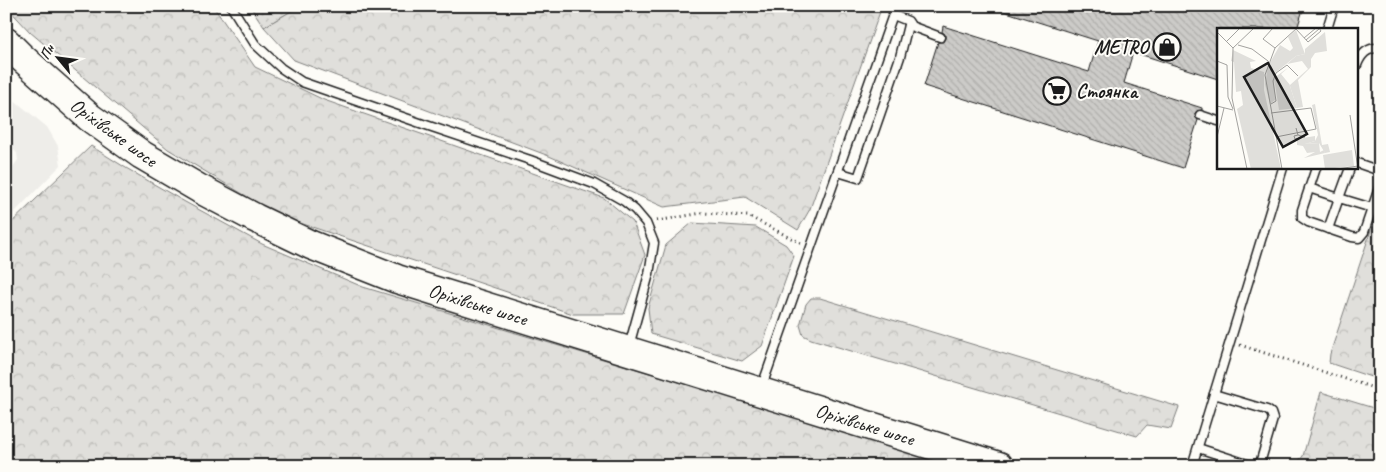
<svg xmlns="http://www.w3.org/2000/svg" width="1386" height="472" viewBox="0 0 1386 472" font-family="Caveat,sans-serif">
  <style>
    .built { fill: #eeede9 }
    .green { fill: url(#green-dots); stroke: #7e7e7c }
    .forest { fill: url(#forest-crowns); stroke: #7e7e7c }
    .building { fill: url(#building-back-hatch); stroke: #1c1c1c }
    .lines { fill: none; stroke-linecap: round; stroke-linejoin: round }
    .lane-casing { stroke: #1c1c1c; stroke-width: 11 }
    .highway-casing { stroke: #1c1c1c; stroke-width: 31 }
    .path { stroke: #1c1c1c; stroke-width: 3; stroke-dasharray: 1 4; stroke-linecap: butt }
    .lane { stroke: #fdfcf7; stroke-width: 8 }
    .highway { stroke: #fdfcf7; stroke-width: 28 }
    .labels { text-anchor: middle; stroke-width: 4; stroke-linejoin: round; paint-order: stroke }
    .poi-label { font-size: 20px; font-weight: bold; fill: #1c1c1c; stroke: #fdfcf7; text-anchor: end }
    .street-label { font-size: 20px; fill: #1c1c1c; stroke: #fdfcf7 }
    .inset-road { fill: none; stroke: #a3a29f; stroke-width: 1 }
    .view { fill: #1c1c1c; fill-opacity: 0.15; stroke: #1c1c1c; stroke-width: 2.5 }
    .inset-edge { fill: none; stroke: #1c1c1c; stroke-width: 2.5 }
  </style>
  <defs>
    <pattern id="green-dots" width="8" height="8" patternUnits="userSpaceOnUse" patternTransform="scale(1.25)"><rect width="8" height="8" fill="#e0dfdb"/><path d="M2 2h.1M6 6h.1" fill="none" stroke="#c0bfbb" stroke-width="1.8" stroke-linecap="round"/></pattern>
    <pattern id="forest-crowns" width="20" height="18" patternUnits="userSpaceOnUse" patternTransform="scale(1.25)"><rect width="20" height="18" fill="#e0dfdb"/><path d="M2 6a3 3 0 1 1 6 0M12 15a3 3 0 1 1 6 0" fill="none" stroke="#c0bfbb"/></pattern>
    <pattern id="building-back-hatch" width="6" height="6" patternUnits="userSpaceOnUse" patternTransform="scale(1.25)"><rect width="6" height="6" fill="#cccbc8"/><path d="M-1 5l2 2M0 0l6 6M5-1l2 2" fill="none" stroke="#afaeab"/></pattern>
  </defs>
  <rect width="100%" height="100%" fill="#fdfcf7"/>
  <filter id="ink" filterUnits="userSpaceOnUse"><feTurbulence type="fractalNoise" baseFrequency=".02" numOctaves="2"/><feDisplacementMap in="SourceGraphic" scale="10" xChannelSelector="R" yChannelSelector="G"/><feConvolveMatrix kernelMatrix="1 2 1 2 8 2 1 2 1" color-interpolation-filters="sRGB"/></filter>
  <g filter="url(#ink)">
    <path class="built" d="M8 95 47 127 58 146 61 165 6 221V176L18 160 17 153 6 142V97Z"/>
    <path class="green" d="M250 6H300L264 27Z"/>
    <g class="forest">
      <path d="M6 6H213L255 67 324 100 604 198 633 222 645 255 624 314H573L279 216 168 149 30 32Z"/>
      <path d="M300 6H882L810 209 798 230 745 197 664 207 549 156 294 60 264 27Z"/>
      <path d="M91 146 126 168 185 202 262 244 363 287 959 466H6V228Z"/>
      <path d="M1378 209 1380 210V380L1329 363 1330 354Z"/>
      <path d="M692 223 756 227 786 245 794 256 762 346 742 361 651 334 648 308 666 245Z"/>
      <path d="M811 298H820L1179 407 1171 429 1147 425 1137 436 811 339 803 335 800 325 806 304Z"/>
      <path d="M1321 392 1380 410V466H1294L1303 456Z"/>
    </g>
    <path class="building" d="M997 6H1304L1297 29H1218V79L1133 52 1124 83 1202 108V110L1197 111 1195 114 1196 118 1198 120 1183 168 924 86 938 42H943L945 38V34L942 32 943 26 1089 72 1098 41 997 9Z"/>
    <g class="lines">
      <g class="lane-casing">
        <g id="lane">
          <path d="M231 6 255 44 281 68 302 82 423 124 530 160 594 184 624 201 635 210 646 223 654 243 649 274 629 346"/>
          <path d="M908 25 940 37"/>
          <path d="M1327 29 1334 6"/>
          <path d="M1357 65C1361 54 1368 47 1380 48"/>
          <path d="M1200 115 1218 121"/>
          <path d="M1357 163 1380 171"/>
          <path d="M1316 168 1302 210V218L1308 222 1352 237 1359 238 1364 232 1380 185"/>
          <path d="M838 172 858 178 900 57 908 25 910 24 908 21 893 15"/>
          <path d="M1309 188 1339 198 1350 168"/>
          <path d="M1328 229 1339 198 1372 208"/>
          <path d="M762 386 896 6"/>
          <path d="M1198 448 1253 466 1258 465 1261 460 1273 419 1271 413 1267 410 1214 394"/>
          <path d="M1192 466 1283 168"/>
        </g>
      </g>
      <g class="highway-casing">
        <path id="highway" d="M6 42 20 56 89 117 142 155 200 189 255 218 311 245 397 279 999 466"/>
      </g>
      <g class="path">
        <path d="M657 221 702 213 748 216 801 243"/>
        <path d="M1240 345 1380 390"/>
      </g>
      <use href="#lane" class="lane"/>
      <use href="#highway" class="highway"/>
    </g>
  </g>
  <defs>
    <g id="shop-ring" transform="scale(1.4375)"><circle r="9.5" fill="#fdfcf7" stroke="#1c1c1c" stroke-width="1.5"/><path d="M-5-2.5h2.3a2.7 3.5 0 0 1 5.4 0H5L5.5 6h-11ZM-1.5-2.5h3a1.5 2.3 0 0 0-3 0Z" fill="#1c1c1c"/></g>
    <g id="supermarket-ring" transform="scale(1.4375)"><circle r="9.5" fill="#fdfcf7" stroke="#1c1c1c" stroke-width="1.5"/><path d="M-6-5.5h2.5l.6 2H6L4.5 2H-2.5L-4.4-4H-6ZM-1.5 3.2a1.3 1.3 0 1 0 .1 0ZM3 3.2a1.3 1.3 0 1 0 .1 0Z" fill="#1c1c1c"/></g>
  </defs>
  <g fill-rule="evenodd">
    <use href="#shop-ring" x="1167" y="47"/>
    <use href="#supermarket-ring" x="1057" y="91"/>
  </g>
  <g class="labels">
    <g class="poi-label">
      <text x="1148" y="54">METRO</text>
      <text x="1076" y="98" text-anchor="start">Стоянка</text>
    </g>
    <g class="street-label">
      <text transform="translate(114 132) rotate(36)" y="7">Оріхівське шосе</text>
      <text transform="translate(478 304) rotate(17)" y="7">Оріхівське шосе</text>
      <text transform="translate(865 424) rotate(17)" y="7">Оріхівське шосе</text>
    </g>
  </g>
  <g transform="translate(1217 28)">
    <rect width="141" height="141" fill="#fdfcf7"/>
    <path d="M108 4 110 23 98 25 94 31V39L81 52 86 79 80 80 73 58 57 50 72 39 64 46 73 57 91 41 85 33 70 36 79 28 88 26V21ZM98 108V113L88 116 102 115 103 124 107 122 108 125 87 130 98 124 90 125 86 118 80 117V111Z" fill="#e0dfdb"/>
    <path d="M79 2 88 26 79 28 57 46 58 72 53 76 48 56 51 38 63 17 73 23 76 20 71 9ZM16 22 39 33 33 34 34 40 47 44V62L64 141H34L20 81 26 77 24 63 19 64 17 34 14 33ZM57 50 66 51 73 58 80 80 62 82ZM98 76 105 117 111 116 113 124 108 125 102 115 88 116 98 113 101 107 95 77ZM135 122 137 138 108 141 106 127Z" fill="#e0dfdb"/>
    <path class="inset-road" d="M56 0 46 11 58 20M79 1 91 14 104 3 102 0M0 4 16 20M87 10 99 0M89 12 102 1M9 14 23 0M21 17 35 21 51 33M16 20 15 70 30 141M16 20 37 0M0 33 10 37 11 69 16 81M54 76 59 73 56 53 59 45 70 37 81 48M0 78 16 82M54 85 94 80 99 101 59 109M133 87 141 141M79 100 81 107 77 108 78 111 88 109 81 107M0 109 7 80M65 141 48 47 58 20 80 0M120 141 141 138"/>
    <path class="view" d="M51 35 90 106 66 119 27 49Z"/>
    <rect width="141" height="141" class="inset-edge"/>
  </g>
  <rect width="1386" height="472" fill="none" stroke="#fdfcf7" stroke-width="25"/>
  <rect x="12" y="12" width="1361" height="447" fill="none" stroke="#1c1c1c" stroke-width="2" filter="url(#ink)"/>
  <g transform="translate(58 58) rotate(299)" stroke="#fdfcf7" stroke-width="4" paint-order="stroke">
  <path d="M0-4L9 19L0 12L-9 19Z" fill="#1c1c1c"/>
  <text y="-8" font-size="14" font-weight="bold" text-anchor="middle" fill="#1c1c1c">Пн</text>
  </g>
</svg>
